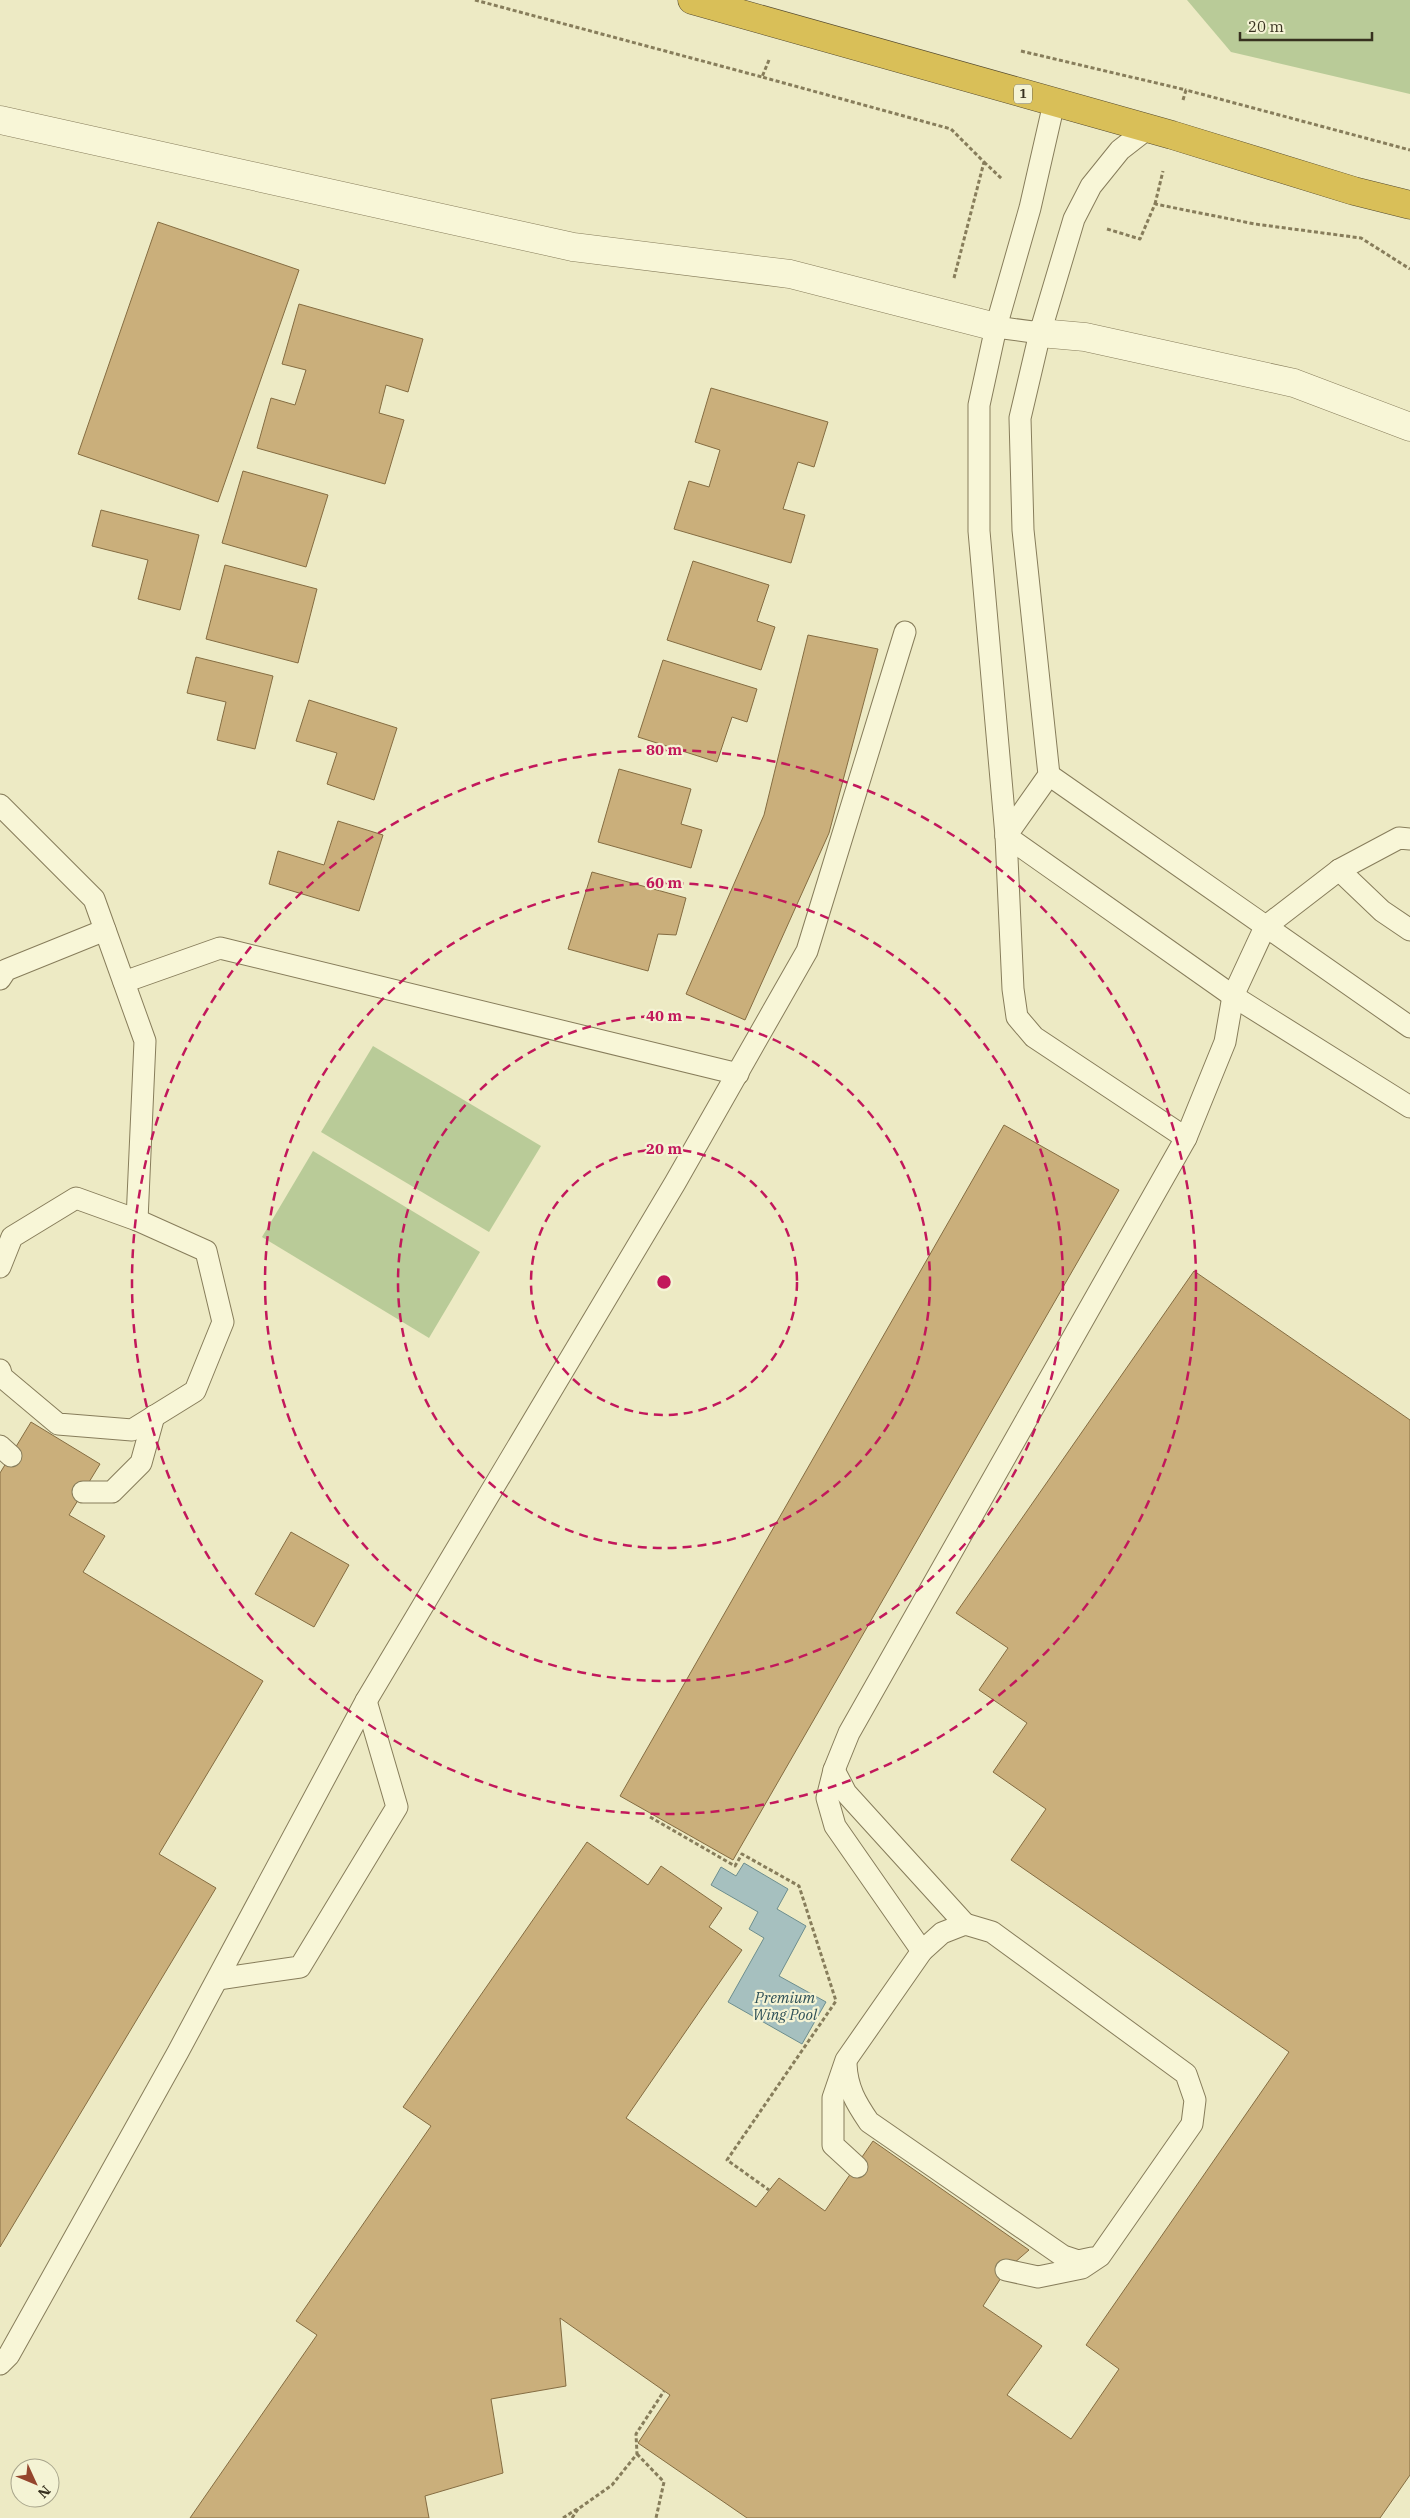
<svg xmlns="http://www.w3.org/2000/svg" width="1410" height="2518" viewBox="0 0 1410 2518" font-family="'IBM Plex Serif',serif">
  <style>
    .green { fill: #b9cb98 }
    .water { fill: #a6c0bf; stroke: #6d8e8e }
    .building { fill: #caaf7b; stroke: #856d42 }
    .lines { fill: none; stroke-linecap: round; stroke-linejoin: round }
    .lane-casing { stroke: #877d5b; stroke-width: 23 }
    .street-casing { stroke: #877d5b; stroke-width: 29 }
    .highway-casing { stroke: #554a2f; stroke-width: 29 }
    .path { stroke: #877d5b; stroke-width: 3; stroke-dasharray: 4 2.5; stroke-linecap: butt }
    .lane { stroke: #f8f6d7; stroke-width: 21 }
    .street { stroke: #f8f6d7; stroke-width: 28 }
    .highway { stroke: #d9bf58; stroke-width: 28 }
    .ring { fill: none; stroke: #c2185b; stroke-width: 2.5; stroke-dasharray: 9 6 }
    .labels { text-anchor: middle; stroke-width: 4.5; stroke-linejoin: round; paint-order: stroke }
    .shield { fill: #f4f3d4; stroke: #706b55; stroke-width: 1 }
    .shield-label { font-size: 12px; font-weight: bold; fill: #37311f }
    .water-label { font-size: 15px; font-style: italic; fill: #2e5057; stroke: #f4f3d4 }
    .centre { fill: #c2185b; stroke: #f4f3d4; stroke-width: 2.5 }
    .ring-label { font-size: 15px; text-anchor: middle; font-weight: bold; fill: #c2185b; stroke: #f4f3d4; stroke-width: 4.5; stroke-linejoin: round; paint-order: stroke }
  </style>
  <rect width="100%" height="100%" fill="#edeac4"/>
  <g class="green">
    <path d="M1187 0H1410V94L1231 52Z"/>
    <path d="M373 1046 541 1146 489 1232 321 1132Z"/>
    <path d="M313 1151 480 1252 429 1338 262 1237Z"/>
  </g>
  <path class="water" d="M744 1863 788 1889 777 1909 806 1926 779 1976 826 2002 802 2044 728 2002 764 1938 749 1929 758 1912 711 1885 721 1867 736 1876Z"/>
  <g class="building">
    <path d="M158 222 299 270 218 502 78 454Z"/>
    <path d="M299 304 423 339 408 392 386 385 379 413 404 420 385 484 257 448 271 398 295 405 306 370 282 364Z"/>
    <path d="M711 388 828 422 814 467 798 462 783 509 805 515 791 563 674 529 689 481 709 487 720 450 695 442Z"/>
    <path d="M243 471 328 495 306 567 222 543Z"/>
    <path d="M101 510 199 535 180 610 138 599 148 560 92 546Z"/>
    <path d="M693 561 769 585 757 621 775 627 761 670 667 640Z"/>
    <path d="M225 565 317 589 298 663 206 639Z"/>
    <path d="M808 635 878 649 829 833 745 1020 686 994 764 815Z"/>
    <path d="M196 657 273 676 255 749 217 740 226 702 187 693Z"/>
    <path d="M663 660 757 689 747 722 732 717 717 762 638 737Z"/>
    <path d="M309 700 397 728 374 800 327 784 337 753 296 741Z"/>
    <path d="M619 769 691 789 681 824 702 830 691 868 598 842Z"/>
    <path d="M338 821 383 835 359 911 269 884 278 851 324 865Z"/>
    <path d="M592 872 686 898 676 935 658 934 648 971 568 949Z"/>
    <path d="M1004 1125 1119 1190 733 1860 620 1796Z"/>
    <path d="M1194 1271 1410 1420V2475L1380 2518H747L638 2443 670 2395 560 2318 566 2386 491 2399 503 2473 425 2496 429 2518H190L317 2335 296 2321 431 2126 403 2107 587 1842 648 1885 661 1866 722 1908 709 1927 742 1950 626 2118 756 2207 779 2178 825 2211 873 2141 1029 2250 1006 2270 983 2306 1042 2346 1007 2395 1071 2439 1119 2369 1086 2345 1289 2052 1011 1860 1046 1809 993 1772 1027 1723 979 1690 1008 1648 956 1613Z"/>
    <path d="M31 1422 100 1464 69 1515 105 1536 83 1572 263 1681 159 1854 216 1888 0 2247V1473Z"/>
    <path d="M291 1532 349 1565 314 1627 255 1594Z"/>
  </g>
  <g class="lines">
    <g class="lane-casing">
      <g id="lane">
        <path d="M1054 103 1030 208 996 327 979 405V531L1006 836 1013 989 1017 1017 1034 1037 1186 1138"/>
        <path d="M996 327 1040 333"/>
        <path d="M1049 775 1410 1027"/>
        <path d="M0 805 94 899 145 1041 137 1220"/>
        <path d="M1006 836 1049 775 1023 530 1020 418 1040 333 1074 219 1091 186 1120 150 1147 129"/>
        <path d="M1006 836 1233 996 1410 1107"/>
        <path d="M1339 870 1382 911 1410 930"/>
        <path d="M0 979 6 970 105 930"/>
        <path d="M124 982 220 948 738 1074"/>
        <path d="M0 1267 12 1237 76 1198 137 1220 206 1251 223 1322 195 1391 132 1430 58 1424 2 1377 0 1370"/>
        <path d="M0 1446 11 1456"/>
        <path d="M83 1492H112L141 1463 154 1416"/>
        <path d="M834 1770 846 1793 965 1924"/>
        <path d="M922 1951 942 1933 965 1924 992 1932 1186 2074 1195 2100 1192 2124 1100 2256 1082 2268 1038 2277 1006 2270"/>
        <path d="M218 1979 300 1967 397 1807 366 1701"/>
        <path d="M846 2064C847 2088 856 2103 869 2122L1063 2256 1078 2261 1092 2258"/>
        <path d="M857 2167 833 2145V2098L846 2060 922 1951 835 1826 827 1798 834 1770 849 1733 1186 1138 1225 1042 1233 996 1265 927 1339 870 1399 838 1410 839"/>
        <path d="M0 2364 9 2355 178 2052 366 1701 675 1183 807 951 905 632"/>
      </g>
    </g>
    <g class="street-casing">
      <g id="street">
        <path d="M0 120 573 247 790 274 996 327"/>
        <path d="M1040 333 1085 337 1294 383 1410 427"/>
      </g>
    </g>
    <g class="highway-casing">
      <path id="highway" d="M692 0 1172 135 1354 191 1410 205"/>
    </g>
    <g class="path">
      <path d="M475 0 762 77"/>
      <path d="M1021 51 1186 90"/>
      <path d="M769 60 762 77 951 129 984 162 954 278"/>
      <path d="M1183 100 1186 90 1410 150"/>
      <path d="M984 162 1002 179"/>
      <path d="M1155 204 1163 171"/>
      <path d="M1107 229 1140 239 1155 204 1255 224 1361 238 1410 269"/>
      <path d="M650 1817 735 1866 742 1854 799 1886 836 2001 727 2160 769 2190"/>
      <path d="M637 2454 664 2482 656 2518"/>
      <path d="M563 2518 577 2509"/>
      <path d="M572 2518 578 2509 612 2485 637 2454 636 2434 664 2391"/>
    </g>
    <use href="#lane" class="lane"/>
    <use href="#street" class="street"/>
    <use href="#highway" class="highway"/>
  </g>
  <g class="ring">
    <circle cx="664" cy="1282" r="133"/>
    <circle cx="664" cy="1282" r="266"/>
    <circle cx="664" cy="1282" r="399"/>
    <circle cx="664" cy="1282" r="532"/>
  </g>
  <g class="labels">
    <rect class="shield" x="1014" y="84.5" width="18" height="19" rx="4"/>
    <g class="shield-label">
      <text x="1023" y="98">1</text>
    </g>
    <g class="water-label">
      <text x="785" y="2003">Premium<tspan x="785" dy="17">Wing Pool</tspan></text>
    </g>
  </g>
  <circle cx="664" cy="1282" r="8" class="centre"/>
  <g class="ring-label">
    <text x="664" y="755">80 m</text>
    <text x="664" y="888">60 m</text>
    <text x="664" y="1021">40 m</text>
    <text x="664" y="1154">20 m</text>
  </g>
  <g transform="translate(35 2483) rotate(134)"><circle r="24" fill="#f4f3d4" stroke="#a8a58c"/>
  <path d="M0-4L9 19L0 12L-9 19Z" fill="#94452d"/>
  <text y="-8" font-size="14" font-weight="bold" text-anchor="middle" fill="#37311f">N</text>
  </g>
  <path d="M1240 32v8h132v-8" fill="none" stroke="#37311f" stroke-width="2.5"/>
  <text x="1248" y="32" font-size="15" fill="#37311f" stroke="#f4f3d4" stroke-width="4" paint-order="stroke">20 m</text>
</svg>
